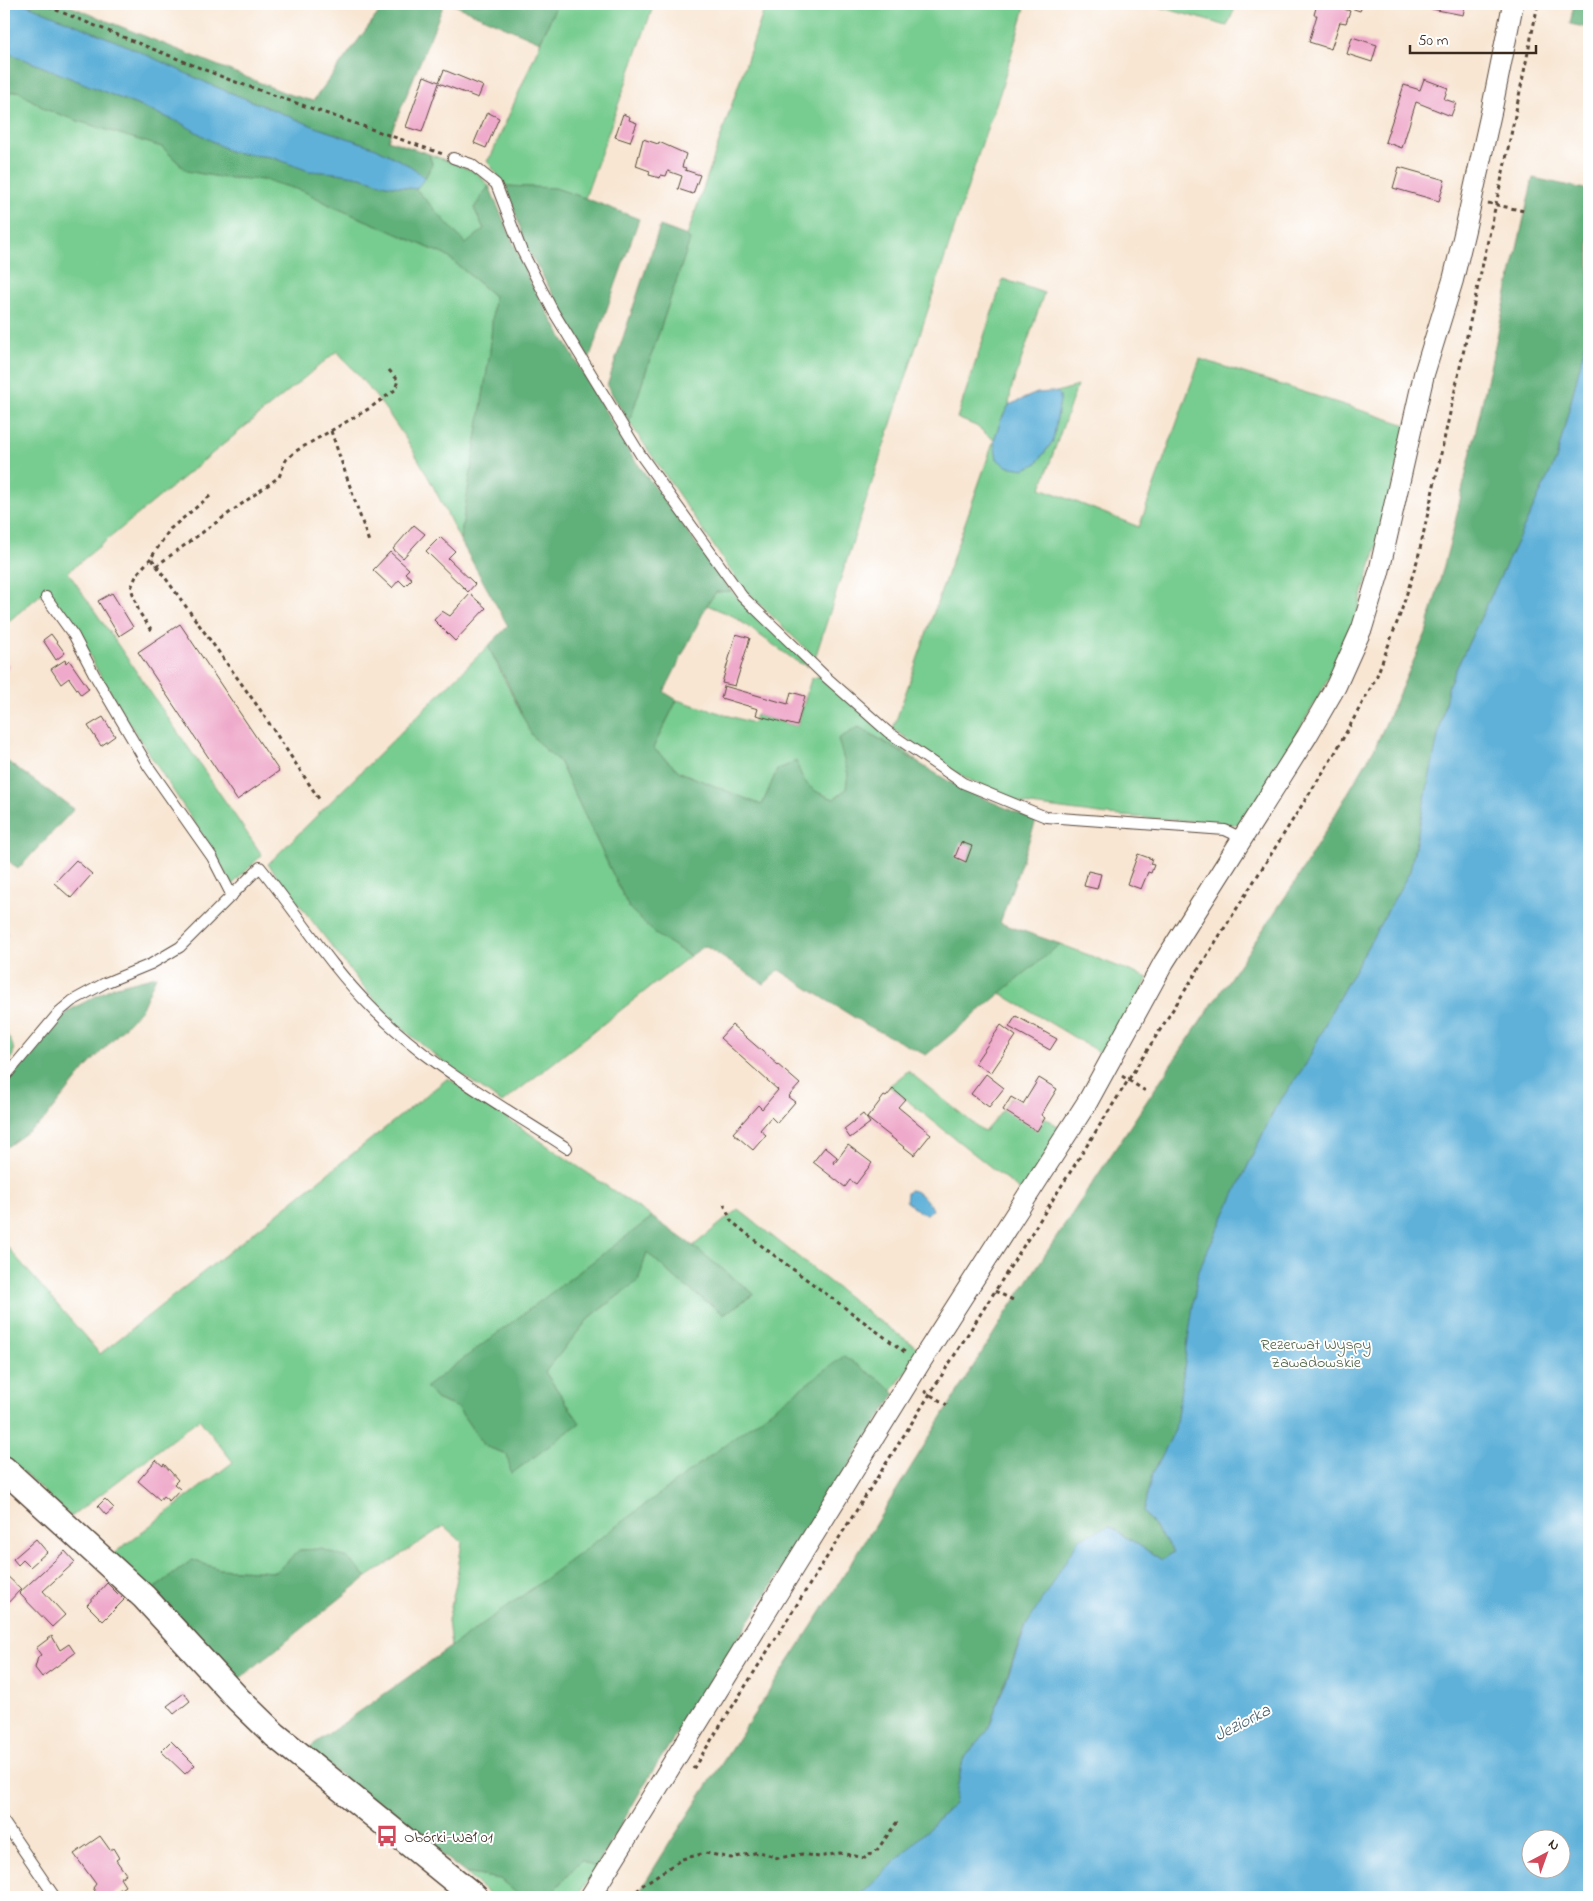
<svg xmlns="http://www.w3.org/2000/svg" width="1593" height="1901" viewBox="0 0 1593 1901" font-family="'Indie Flower',sans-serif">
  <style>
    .green { fill: #77cc90; stroke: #597b57 }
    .forest { fill: #61b07a; stroke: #4e6d4c }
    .water { fill: #5eb1d9; stroke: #4c6e7c; fill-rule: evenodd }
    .building { fill: #efaacb }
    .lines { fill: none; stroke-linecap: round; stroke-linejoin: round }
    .service-casing { stroke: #574639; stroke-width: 12 }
    .minor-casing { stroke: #574639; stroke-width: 22 }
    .tertiary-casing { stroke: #574639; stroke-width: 28 }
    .path { stroke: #574639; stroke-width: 3; stroke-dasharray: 4 4; stroke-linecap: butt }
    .service { stroke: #fff; stroke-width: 10 }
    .minor { stroke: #fff; stroke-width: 20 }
    .tertiary { stroke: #fff; stroke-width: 25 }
    .labels { text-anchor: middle; stroke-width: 4; stroke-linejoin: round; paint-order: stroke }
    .park-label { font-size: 16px; fill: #506346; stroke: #fff }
    .poi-label { font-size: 16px; fill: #3b2a1e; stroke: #fff; text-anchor: start }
    .water-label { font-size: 18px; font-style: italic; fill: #496069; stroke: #fff }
  </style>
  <rect width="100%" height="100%" fill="#fff"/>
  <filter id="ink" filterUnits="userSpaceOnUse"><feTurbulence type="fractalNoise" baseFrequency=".02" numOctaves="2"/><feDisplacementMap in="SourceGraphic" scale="10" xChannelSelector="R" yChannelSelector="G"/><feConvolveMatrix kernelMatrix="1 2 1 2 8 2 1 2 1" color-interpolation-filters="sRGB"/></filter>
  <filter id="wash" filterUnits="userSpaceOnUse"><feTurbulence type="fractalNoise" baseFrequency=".0096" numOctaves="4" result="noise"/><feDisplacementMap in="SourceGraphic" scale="20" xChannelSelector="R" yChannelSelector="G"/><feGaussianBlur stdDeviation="1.12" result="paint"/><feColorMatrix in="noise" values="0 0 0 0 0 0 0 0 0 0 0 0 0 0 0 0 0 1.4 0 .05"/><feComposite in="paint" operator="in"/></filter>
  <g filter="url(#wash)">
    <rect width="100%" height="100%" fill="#f8e6d3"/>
    <g class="green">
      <path d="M557 4H654L585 198 555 188 506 186 487 161 492 154Z"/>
      <path d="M766 4H1026L1000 93 984 137 815 658 741 586 629 422 690 240 687 236Z"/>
      <path d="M1149 4H1237L1227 26Z"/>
      <path d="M18 91 45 109 78 121 162 147 187 171 219 177 265 180 303 191 334 207 384 228 447 256 494 296 490 352 460 540C440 500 421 459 395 423 378 397 357 374 337 351L68 572 262 855 232 885 214 853 129 723 97 670 79 634 45 591 4 625V93Z"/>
      <path d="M429 154 476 172 489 186 474 208 484 229 466 245 416 189 425 178 432 164Z"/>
      <path d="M1003 279 1044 293 1011 390 1009 405 1001 420 994 440 997 459 1043 455 1053 441 1060 400V395L1057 392 1077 386 1041 488 1139 527 1200 359 1407 425 1384 521 1349 640 1318 698 1243 825 1108 815 1023 804 965 778 893 729 994 440 976 426 957 418Z"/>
      <path d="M731 591 804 660 808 667 796 661 733 616 707 605 716 592Z"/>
      <path d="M488 646 519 709 543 748 559 761 629 908 658 936 690 956 502 1103 436 1056 398 1025 364 988 268 864Z"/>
      <path d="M819 676 916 760 859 727 838 739 848 774 846 789 834 799C811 791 804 786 796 762L777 770 762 806 680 772 653 748 677 700 753 723 756 715 797 726 811 679Z"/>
      <path d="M1060 944 1148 978 1107 1057 1000 993Z"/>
      <path d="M4 1030C16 1047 17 1053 4 1071Z"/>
      <path d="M908 1071 984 1132 1003 1110 1011 1097 1063 1129 1022 1192 889 1086Z"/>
      <path d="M448 1078 652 1217 436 1399 458 1408 484 1446 507 1454 570 1408 545 1372 590 1317 638 1281 647 1252 678 1281 724 1314 754 1294 693 1246 738 1209 875 1318 921 1350 892 1391 536 1586 451 1647 448 1620 456 1583 462 1542 444 1526 367 1577 347 1558 321 1549 300 1550 276 1572 219 1569 192 1560 150 1592 113 1554 233 1462 199 1419 71 1517 4 1455V1243L100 1354Z"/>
      <path d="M581 1860 596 1868 577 1897H548Z"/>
      <path d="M465 1873 500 1879 521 1897H492Z"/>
    </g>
    <g class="forest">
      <path d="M25 4H65L288 94 313 101 385 4H444L388 140 429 154 432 164 425 178 412 167 376 148 318 128 209 84 125 45Z"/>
      <path d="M452 4H557L540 42Z"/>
      <path d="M1574 4H1589V28L1570 24Z"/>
      <path d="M4 51 181 123 231 152 271 157 309 171 337 173 361 177 387 185 416 189 466 244 484 229 474 208 489 186 530 282 629 452 731 591 716 592 707 605 664 692 677 700 653 748 680 772 762 805 777 770 796 761C804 786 810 790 834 799L846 789 848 774 838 739 859 727 960 788 1036 821 1000 923 1060 944 926 1055 863 1023 779 970 764 984 705 946 690 956 658 936 629 908 559 761 543 748 531 734 507 682 488 646 508 626 460 540 490 352 494 296 447 256 384 228 334 207 303 191 265 180 219 177 187 171 162 147 78 121 45 109 18 91 4 93Z"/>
      <path d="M1533 178 1589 190V337L1585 346 1556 460 1449 684 1410 871 1332 1010 1306 1064 1275 1108 1198 1271 1175 1430 1152 1475 1143 1512 1174 1552 1162 1560 1109 1526 1025 1626 988 1730 963 1760 954 1804 866 1890 855 1897H636L671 1841 819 1615 1007 1312 1166 1072 1296 881 1375 747 1426 633 1453 531Z"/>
      <path d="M506 186 555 188 585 198 639 219 589 359 528 250Z"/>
      <path d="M660 226 687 236 690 240 629 422 607 386Z"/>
      <path d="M4 759 74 809 18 869 4 857Z"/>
      <path d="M156 976 142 1008 86 1068 43 1121 4 1149V1084L68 1011 113 987Z"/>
      <path d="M652 1217 693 1246 754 1294 724 1314 678 1281 647 1252 638 1281 590 1317 545 1372 580 1423 511 1474 507 1454 484 1446 458 1408 436 1399 426 1387Z"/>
      <path d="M844 1356 884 1383 895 1394 647 1780 596 1868 581 1860 548 1897H521L500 1879 465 1873 307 1749 536 1586Z"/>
      <path d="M321 1549 347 1558 367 1577 234 1683 150 1592 192 1560 219 1569 276 1572 299 1550Z"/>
    </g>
    <g class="water">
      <path d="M4 4H25L125 45 209 84 318 128 376 148 412 167 425 178 416 189 387 185 361 177 337 173 309 171 271 157 231 152 181 123 4 51Z"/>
      <path d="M1589 337V1897H855L866 1890 954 1804 963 1760 988 1730 1026 1626 1079 1539 1109 1526 1162 1560 1174 1552 1143 1512 1152 1475 1175 1430 1198 1271 1275 1108 1306 1064 1332 1010 1410 871 1449 684 1556 460 1585 346ZM1530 1838H1560V1868H1530Z"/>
      <path d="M1050 392H1057L1060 395V400L1053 441 1036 464 1024 469 1006 466 997 459 994 440 1001 420 1009 405 1037 393Z"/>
      <path d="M910 1190C919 1191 930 1202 932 1210L927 1214 921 1213 906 1201 907 1193Z"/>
    </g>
    <g id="blocks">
      <g class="building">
        <path d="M1317 4H1363L1360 11 1345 6 1344 9 1350 11 1346 23 1340 22 1331 49 1309 42 1317 15H1314Z"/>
        <path d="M1433 4H1468V6H1465L1463 15 1432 9Z"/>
        <path d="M1352 37 1377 45 1372 62 1347 54Z"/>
        <path d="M444 70 483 86 478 98 439 83 422 132 406 127 424 76 439 82Z"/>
        <path d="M1424 79 1448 88 1444 99 1456 103 1451 116 1416 102 1402 148 1385 142 1404 85 1420 90Z"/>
        <path d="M487 112 499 118 486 148 474 143Z"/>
        <path d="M623 114 630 117 629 120 637 123 630 142 615 137Z"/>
        <path d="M643 139 658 144 659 142 686 154 682 167 686 168 685 170 700 175 693 194 678 189 682 176 668 171 666 176 661 175 660 178 649 175 650 171 636 166Z"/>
        <path d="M1399 167 1445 180 1439 201 1393 188Z"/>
        <path d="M414 525 425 534 403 558 393 549Z"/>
        <path d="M440 537 455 551 448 558 475 584 468 592 426 551Z"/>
        <path d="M390 552 409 569 405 573 412 579 405 586 399 580 392 588 373 570Z"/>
        <path d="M112 593 133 627 119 636 98 601Z"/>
        <path d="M470 594 486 608 455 641 434 620 442 611 450 616Z"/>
        <path d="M180 624 279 771 237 800 138 652Z"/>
        <path d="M51 634 65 653 56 660 43 640Z"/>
        <path d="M736 634 750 638 735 686 722 683Z"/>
        <path d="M65 660 66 663 69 660 89 689 81 695 69 678 61 684 51 669Z"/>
        <path d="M4 661 10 666 4 673Z"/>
        <path d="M724 686 788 704 791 692 805 696 797 726 756 715 758 709 721 698Z"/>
        <path d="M103 717 115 736 101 746 88 726Z"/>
        <path d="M961 842 972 846 966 862 955 857Z"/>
        <path d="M1138 854 1152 859 1150 864 1154 865 1151 873 1148 872 1141 889 1127 884Z"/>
        <path d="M76 860 92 874 71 898 54 883Z"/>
        <path d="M1088 871 1101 874 1097 889 1084 886Z"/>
        <path d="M4 928 9 934 4 939Z"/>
        <path d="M1016 1016 1057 1039 1050 1050 1009 1027Z"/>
        <path d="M732 1025 800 1084 788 1097 795 1102 777 1123 771 1117 760 1130 766 1135 753 1150 733 1133 758 1105 762 1109 778 1090 720 1038Z"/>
        <path d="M1001 1025 1016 1036 991 1073 975 1063Z"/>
        <path d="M986 1074 1004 1088 989 1107 971 1094Z"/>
        <path d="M1039 1078 1057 1089 1041 1115 1045 1118 1037 1131 1003 1110 1011 1097 1023 1104Z"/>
        <path d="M893 1089 905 1099 898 1107 931 1134 914 1155 867 1118 884 1096 886 1097Z"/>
        <path d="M863 1114 870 1123 850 1138 844 1129Z"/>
        <path d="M848 1145 872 1163 856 1184 850 1180 845 1187 813 1162 825 1147 837 1157 833 1162 834 1164Z"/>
        <path d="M156 1460 163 1466 164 1464 178 1480 174 1484 180 1489 169 1501 163 1496 160 1500 138 1481Z"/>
        <path d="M105 1499 114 1508 106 1515 98 1506Z"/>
        <path d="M36 1539 47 1552 30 1567 23 1560 18 1565 13 1559Z"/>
        <path d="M65 1551 75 1562 43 1591 65 1615 52 1627 19 1593Z"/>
        <path d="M4 1573 21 1589 4 1607Z"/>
        <path d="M107 1583 124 1600 103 1621 87 1605Z"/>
        <path d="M52 1636 60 1650 69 1644 75 1653 42 1677 35 1668 38 1657 41 1655 36 1648Z"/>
        <path d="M184 1693 190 1701 174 1714 167 1706Z"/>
        <path d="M171 1741 195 1765 185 1774 161 1751Z"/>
        <path d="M100 1836 110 1850 113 1848 119 1858 116 1860 126 1874 120 1878 125 1886 109 1897H99L93 1888 96 1884 74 1854Z"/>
      </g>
    </g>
  </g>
  <g filter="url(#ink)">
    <use href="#blocks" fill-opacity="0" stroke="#574639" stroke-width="1"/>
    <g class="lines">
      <g class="service-casing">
        <g id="service">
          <path d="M453 158 471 164 496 184 521 249 553 311 640 454 742 596 826 677 888 732 963 783 1046 817 1225 830 1242 838"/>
          <path d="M46 597 74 636 95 676 148 766 212 857 232 896"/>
          <path d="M4 1078 60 1011 72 1001 105 983 151 964 180 947 260 867C297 913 329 965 371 1007 427 1065 500 1104 567 1148"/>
          <path d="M4 1822 55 1897"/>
        </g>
      </g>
      <g class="minor-casing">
        <path id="minor" d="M590 1897 920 1363 1088 1101 1164 962 1307 736 1336 686 1362 628 1379 572 1424 374 1453 280 1465 230 1492 108 1513 4"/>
      </g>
      <g class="tertiary-casing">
        <path id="tertiary" d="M4 1469 144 1597 238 1699 275 1735 475 1897"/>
      </g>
      <g class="path">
        <path d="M41 4 230 80 443 154"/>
        <path d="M1488 203 1524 211"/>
        <path d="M331 431 369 542"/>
        <path d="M210 496 170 529 151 558 259 708 321 802"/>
        <path d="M151 558 137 574 131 588 139 612 153 632"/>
        <path d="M156 566 279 477 286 460 296 451 370 408 395 390 398 380 388 369"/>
        <path d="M1122 1076 1147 1092"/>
        <path d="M724 1204 731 1221 767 1250 906 1353"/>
        <path d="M995 1291 1013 1300"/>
        <path d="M924 1391 947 1405"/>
        <path d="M693 1769 1335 753 1376 678 1401 612 1418 558 1507 154 1538 4"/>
        <path d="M631 1897 644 1884 682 1859 705 1853 731 1858 759 1852 778 1858 802 1854 819 1857 840 1853 865 1858 877 1850 897 1822"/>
      </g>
      <use href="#service" class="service"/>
      <use href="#minor" class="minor"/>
      <use href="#tertiary" class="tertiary"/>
    </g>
  </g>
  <defs>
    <g id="bus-bare" transform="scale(1.725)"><path d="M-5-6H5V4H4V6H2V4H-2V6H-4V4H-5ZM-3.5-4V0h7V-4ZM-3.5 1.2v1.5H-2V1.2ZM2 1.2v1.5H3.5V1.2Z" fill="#d1495b" stroke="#fff" stroke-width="2.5" paint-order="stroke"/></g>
  </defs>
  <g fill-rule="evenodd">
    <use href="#bus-bare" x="387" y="1836"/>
  </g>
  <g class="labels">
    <g class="park-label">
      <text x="1316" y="1349">Rezerwat Wyspy<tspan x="1316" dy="18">Zawadowskie</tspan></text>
    </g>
    <g class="poi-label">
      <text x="404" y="1842">Obórki-Wał 01</text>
    </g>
    <g class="water-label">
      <text transform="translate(1242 1722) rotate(-27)" y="6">Jeziorka</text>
    </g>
  </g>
  <rect width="1593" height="1901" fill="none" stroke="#fff" stroke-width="20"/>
  <g transform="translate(1546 1854) rotate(41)"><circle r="24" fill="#ffffff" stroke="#b1aaa5"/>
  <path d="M0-4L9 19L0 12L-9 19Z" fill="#d1495b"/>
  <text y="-8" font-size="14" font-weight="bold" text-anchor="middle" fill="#3b2a1e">N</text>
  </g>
  <path d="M1410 45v8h126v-8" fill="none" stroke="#3b2a1e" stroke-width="2.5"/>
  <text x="1418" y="45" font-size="15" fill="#3b2a1e" stroke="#ffffff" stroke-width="4" paint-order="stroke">50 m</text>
</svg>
